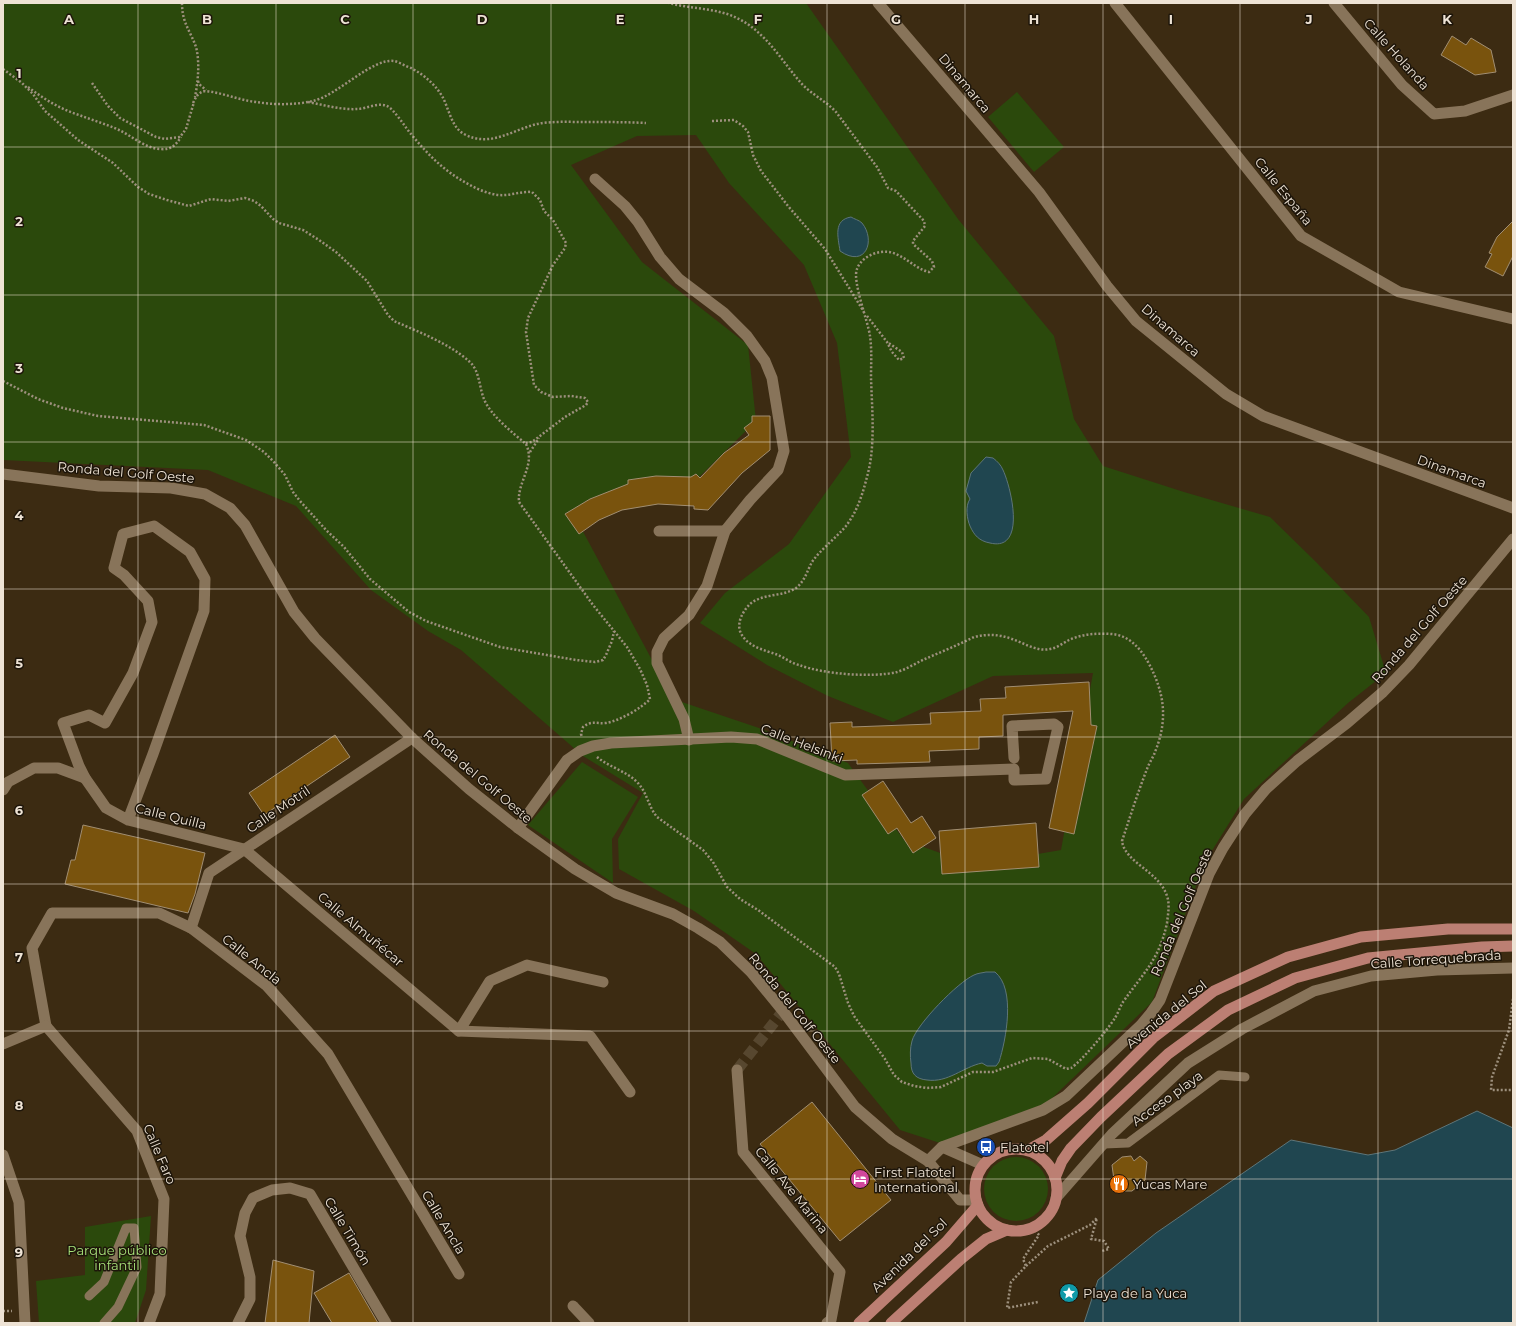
<svg xmlns="http://www.w3.org/2000/svg" width="1516" height="1326" viewBox="0 0 1516 1326" font-family="Montserrat,sans-serif">
  <style>
    .green { fill: #2b490c; fill-rule: evenodd }
    .water { fill: #204650; stroke: #5e7578 }
    .building { fill: #79530d; stroke: #a18e72 }
    .lines { fill: none; stroke-linecap: round; stroke-linejoin: round }
    .minor-tunnel { stroke: #57472f; stroke-width: 11; stroke-dasharray: 11 5.5; stroke-linecap: butt }
    .path { stroke: #9d907d; stroke-width: 2.5; stroke-dasharray: 2 2; stroke-linecap: butt }
    .pedestrian { stroke: #88745a; stroke-width: 9 }
    .minor { stroke: #88745a; stroke-width: 11 }
    .primary { stroke: #bc7f73; stroke-width: 11 }
    .grid { fill: none; stroke: #eee3d5; stroke-width: 1; stroke-opacity: 0.55 }
    .labels { text-anchor: middle; stroke-width: 3; stroke-linejoin: round; paint-order: stroke }
    .street-label { font-size: 13px; fill: #eee3d5; stroke: #1d150a }
    .poi-label { font-size: 13px; fill: #eee3d5; stroke: #1d150a; text-anchor: start }
    .park-label { font-size: 13px; fill: #a7e179; stroke: #1d150a }
    .grid-label { font-size: 13px; text-anchor: middle; font-weight: bold; fill: #eee3d5; stroke: #1d150a; stroke-width: 3; stroke-linejoin: round; paint-order: stroke }
  </style>
  <rect width="100%" height="100%" fill="#3c2b12"/>
  <g class="green">
    <path d="M3 3H806L958 219 1054 336 1074 419 1103 466 1184 492 1270 517 1316 562 1369 617 1386 673 1348 703 1244 799 1205 862 1152 1002 1047 1103 940 1143 900 1130 756 954 694 911 619 869 618 839 643 793 583 756 461 650 428 631 371 590 296 506 208 470 3 460ZM696 135 729 183 804 265 837 343 851 457 789 544 725 593 700 623 767 665 828 696 893 722 993 676 1093 673 1061 850 974 865 904 840 848 763 759 728 673 699 573 513 695 481 756 421 748 345 642 262 571 165 637 136Z"/>
    <path d="M1017 92 1064 147 1034 172 988 117Z"/>
    <path d="M582 762 638 797 612 839 613 883 528 825Z"/>
    <circle cx="1016" cy="1189" r="32"/>
    <path d="M151 1216 146 1290 135 1323H39L36 1281 85 1275V1227Z"/>
  </g>
  <g class="water">
    <path d="M851 217C854 219 859 220 862 223 876 240 866 269 840 251 838 237 833 220 851 217Z"/>
    <path d="M986 457 993 458C997 461 1001 465 1003 470 1011 487 1027 552 990 543 979 541 974 535 970 526 967 519 965 506 970 499L966 491 971 473Z"/>
    <path d="M986 972H995C1016 989 1006 1040 999 1062L996 1066H987L982 1063C963 1067 948 1083 927 1080 916 1079 911 1074 911 1063 910 1056 910 1048 912 1041 916 1025 958 982 974 975 978 973 982 973 986 972Z"/>
    <path d="M1477 1111 1513 1128V1323H1084L1098 1280 1156 1233 1291 1140 1368 1155 1395 1150Z"/>
  </g>
  <g class="building">
    <path d="M1452 36 1466 45 1471 38 1491 50 1496 72 1475 75 1441 55Z"/>
    <path d="M1513 221V256L1503 276 1485 267 1492 254 1489 253 1497 237Z"/>
    <path d="M752 416H770V450L742 473 708 510 694 509V506L658 504 622 510 599 520 579 534 565 514 590 499 628 484V480L656 476 691 477 696 474 700 478 724 453 749 435 744 428 752 422Z"/>
    <path d="M1089 682 1091 725 1097 726 1074 834 1049 828 1073 711 1003 715V736L979 737V749L929 751 930 762 857 764V760L832 761 830 723 852 722V727L931 724 930 713 981 711 980 699 1006 698 1005 687Z"/>
    <path d="M335 735 350 757 264 815 249 793Z"/>
    <path d="M883 781 911 823 922 816 936 838 913 853 897 828 888 834 862 795Z"/>
    <path d="M1036 823 1039 867 942 874 939 831Z"/>
    <path d="M83 825 205 853 195 894 188 913 65 884 71 860H75Z"/>
    <path d="M812 1102 891 1200 840 1241 760 1144Z"/>
    <path d="M1131 1156 1134 1161 1140 1156 1147 1162 1145 1180 1132 1191H1116L1111 1185 1114 1180 1112 1165 1122 1157Z"/>
    <path d="M273 1260 314 1271 309 1323H265Z"/>
    <path d="M349 1273 378 1323H332L314 1293Z"/>
  </g>
  <g class="lines">
    <path class="minor-tunnel" d="M737 1070 783 1011"/>
    <g class="path">
      <path d="M182 3C182 23 190 30 196 47 200 62 198 82 195 97"/>
      <path d="M3 69 22 83 33 94 45 111 61 125 78 140 113 163 138 187 149 194 167 200 189 206 211 199 228 201 245 198 254 201 261 206 273 219 279 223 303 230 319 240 336 252 367 281 388 315 394 321C419 332 450 344 470 362 480 372 479 387 484 399 490 415 513 433 526 444 536 465 517 482 519 502L593 605 627 647 640 669 647 685 650 699C642 708 619 721 606 723 596 724 592 720 583 727L581 734 582 737"/>
      <path d="M198 81 199 84 206 90"/>
      <path d="M92 83 108 106 120 118 156 137 165 139 180 137 186 129 194 102"/>
      <path d="M28 87C44 99 60 109 79 115 92 120 106 124 119 130 132 136 146 149 161 149 171 150 176 145 181 137"/>
      <path d="M308 102C324 105 341 110 357 109 366 109 378 102 387 106 394 109 405 127 411 134 429 156 445 172 470 185 479 190 489 194 499 195 510 196 521 191 532 192L540 200 544 211 553 220 566 243 565 248 553 265 528 318 526 332 534 385 541 392 553 397 571 396 585 398 588 402 586 405 565 417 532 442 525 443"/>
      <path d="M193 103C196 97 198 92 206 91 223 93 239 100 256 102 274 105 295 105 313 101 338 95 372 58 394 61 399 62 405 66 411 68 424 75 434 83 442 96 449 108 451 127 464 134 490 148 512 130 537 124 552 121 569 122 585 122 605 122 625 122 646 123"/>
      <path d="M712 121 734 120 743 126 748 132 753 155 761 171 788 206 825 249 864 312"/>
      <path d="M867 316 887 342 892 352 899 360 904 358 902 352 887 342"/>
      <path d="M3 381 38 399 63 408 98 416 204 425 246 440 264 452 274 462 285 475 293 492 300 501 326 530 344 547 370 579 409 612 426 621 500 647 576 660 595 662 603 660 606 655 612 641 614 631"/>
      <path d="M530 452 539 438"/>
      <path d="M597 757C609 767 626 771 637 782 647 792 648 806 657 817L703 850 713 862 727 887 740 899 758 910 835 967 839 974 848 1003 854 1016 885 1059 894 1075 902 1082 914 1086 927 1088 941 1087 973 1072H993L1032 1058 1048 1059 1066 1069 1071 1068C1082 1061 1108 1029 1115 1018 1118 1013 1120 1007 1123 1002 1144 972 1159 960 1167 923 1168 914 1170 904 1167 896 1159 871 1125 863 1122 841 1130 817 1138 792 1147 769 1149 763 1153 758 1155 752 1168 720 1165 693 1148 662 1140 648 1129 635 1111 634 1097 633 1082 634 1069 640 1063 643 1057 648 1050 649 1037 652 1024 643 1012 639 999 634 987 634 974 637 958 645 941 652 925 659 916 663 907 669 897 672 872 678 823 674 799 665 791 663 785 658 778 655 765 650 746 647 740 631 737 622 743 611 750 604 763 593 783 597 796 588 805 581 807 571 812 562 821 549 836 538 846 526 859 509 864 489 869 469 875 440 872 408 871 378 871 364 872 350 870 336 868 321 852 281 857 269 860 260 871 253 881 252 900 249 912 268 929 272L934 267 932 261 913 244V241L925 226 924 221 896 191 888 188 886 184 877 167 836 112C826 101 811 94 801 83 781 60 766 32 737 18 717 8 691 9 669 3"/>
      <path d="M1513 999 1509 1030 1492 1077 1491 1090H1513"/>
      <path d="M1033 1227 1039 1235 1023 1259 1026 1266 1011 1282 1007 1308 1038 1302"/>
      <path d="M1026 1266 1048 1246 1090 1225 1097 1218 1091 1239 1104 1241 1109 1249 1102 1251"/>
      <path d="M3 1311H12"/>
    </g>
    <g class="pedestrian">
      <path d="M1104 1144 1128 1143 1219 1075 1245 1077"/>
      <path d="M89 1296 104 1282 126 1228H134L137 1267 118 1307 104 1323"/>
    </g>
    <g class="minor">
      <path d="M878 3 1039 192 1107 286 1136 321 1226 394 1263 416 1513 508"/>
      <path d="M1115 3 1301 236 1399 292 1513 319"/>
      <path d="M1334 3 1402 85 1434 114 1465 111 1513 95"/>
      <path d="M595 179 625 206 638 222 660 257 679 279 724 313 747 336 765 361 772 378 784 451 778 470 750 500 725 531 707 586 689 615 664 638 657 652V663L684 719 689 740"/>
      <path d="M3 474 99 486 171 488 205 494 230 508 245 525 294 612 315 638 412 738 469 789 518 828 575 869 616 893 673 914 698 928 720 942 751 972 783 1011 855 1107 892 1139 928 1161 960 1200H976"/>
      <path d="M659 531H725"/>
      <path d="M3 790 8 782 34 768H58L85 778"/>
      <path d="M128 820 153 754 204 611 205 579 190 552 154 526 123 534 114 568 124 575 148 601 152 622 133 673 105 723 89 715 63 723 79 766 85 778 106 808 128 820 244 849 459 1031 590 1036 630 1092"/>
      <path d="M518 828 567 760 580 751 593 746 611 743 731 737 757 739 845 775 1014 769V780L1046 779 1058 727 1054 724 1012 726 1014 758"/>
      <path d="M191 928 209 873 412 738"/>
      <path d="M46 1026 32 948 52 913H159L191 928 267 986 328 1054 459 1274"/>
      <path d="M46 1026 137 1131 164 1199 160 1294 149 1323"/>
      <path d="M459 1031 490 981 527 965 603 982"/>
      <path d="M3 1044 46 1026"/>
      <path d="M737 1070 743 1152 840 1272 831 1320 827 1323"/>
      <path d="M942 1147 983 1165"/>
      <path d="M3 1155 19 1202 25 1323"/>
      <path d="M928 1161 942 1147 1043 1110 1066 1096 1141 1025 1151 1013 1160 1000 1209 874 1223 848 1245 814 1266 789 1297 761 1347 723 1383 692 1409 665 1513 539"/>
      <path d="M1056 1198 1112 1134 1188 1063 1242 1029 1314 991 1371 976 1437 970 1513 968"/>
      <path d="M573 1306 589 1323"/>
      <path d="M238 1323 250 1299V1277L240 1236 245 1213 253 1198 272 1190 290 1188 310 1194 386 1323"/>
    </g>
    <g class="primary">
      <circle cx="1016" cy="1190" r="41"/>
      <path d="M1028 1150 1046 1140 1088 1103 1153 1038 1214 991 1288 957 1361 937 1448 929H1513"/>
      <path d="M1055 1178 1062 1161 1071 1148 1101 1117 1168 1054 1228 1010 1295 978 1368 958 1482 947 1513 946"/>
      <path d="M859 1323 946 1242 978 1205"/>
      <path d="M891 1323 961 1259 986 1239 1007 1230"/>
    </g>
  </g>
  <path class="grid" d="M138 3V1323M276 3V1323M413 3V1323M551 3V1323M689 3V1323M827 3V1323M965 3V1323M1103 3V1323M1240 3V1323M1378 3V1323M3 147H1513M3 295H1513M3 442H1513M3 589H1513M3 737H1513M3 884H1513M3 1031H1513M3 1179H1513"/>
  <defs>
    <g id="bus-disc" transform="scale(1)"><circle r="9.5" fill="#1a4fb4" stroke="#1d150a"/><path d="M-5-6H5V4H4V6H2V4H-2V6H-4V4H-5ZM-3.5-4V0h7V-4ZM-3.5 1.2v1.5H-2V1.2ZM2 1.2v1.5H3.5V1.2Z" fill="#fff"/></g>
    <g id="hotel-disc" transform="scale(1)"><circle r="9.5" fill="#d1479c" stroke="#1d150a"/><path d="M-6-4.5h1.5V1H6V5H4.5V3h-9V5H-6ZM-4 0a1.8 1.8 0 1 1 3.6 0ZM.5 0V-2.5h3Q6-2.5 6 0Z" fill="#fff"/></g>
    <g id="restaurant-disc" transform="scale(1)"><circle r="9.5" fill="#e8710a" stroke="#1d150a"/><path d="M-5-6h1v4h1v-4h1v4h1v-4h1v5L-1.5 .5V6h-2V.5L-5-1ZM5-6V6H3V1.5H1.5Q1.5-4 5-6Z" fill="#fff"/></g>
    <g id="sight-disc" transform="scale(1)"><circle r="9.5" fill="#0f9aa8" stroke="#1d150a"/><path d="M0-6L1.8-2.2L6-1.7L2.9 1.2L3.7 5.4L0 3.3L-3.7 5.4L-2.9 1.2L-6-1.7L-1.8-2.2Z" fill="#fff"/></g>
  </defs>
  <g fill-rule="evenodd">
    <use href="#bus-disc" x="986" y="1147"/>
    <use href="#hotel-disc" x="860" y="1179"/>
    <use href="#restaurant-disc" x="1119" y="1184"/>
    <use href="#sight-disc" x="1069" y="1293"/>
  </g>
  <g class="labels">
    <g class="street-label">
      <text transform="translate(1397 54) rotate(48)" y="5">Calle Holanda</text>
      <text transform="translate(965 83) rotate(50)" y="5">Dinamarca</text>
      <text transform="translate(1284 191) rotate(51)" y="5">Calle España</text>
      <text transform="translate(1171 330) rotate(41)" y="5">Dinamarca</text>
      <text transform="translate(1452 471) rotate(20)" y="5">Dinamarca</text>
      <text transform="translate(126 472) rotate(5)" y="5">Ronda del Golf Oeste</text>
      <text transform="translate(1419 629) rotate(-49)" y="5">Ronda del Golf Oeste</text>
      <text transform="translate(802 743) rotate(21)" y="5">Calle Helsinki</text>
      <text transform="translate(478 776) rotate(40)" y="5">Ronda del Golf Oeste</text>
      <text transform="translate(278 809) rotate(-34)" y="5">Calle Motril</text>
      <text transform="translate(171 816) rotate(14)" y="5">Calle Quilla</text>
      <text transform="translate(1181 912) rotate(-67)" y="5">Ronda del Golf Oeste</text>
      <text transform="translate(361 929) rotate(40)" y="5">Calle Almuñécar</text>
      <text transform="translate(252 959) rotate(39)" y="5">Calle Ancla</text>
      <text transform="translate(1436 959) rotate(-4)" y="5">Calle Torrequebrada</text>
      <text transform="translate(795 1008) rotate(51)" y="5">Ronda del Golf Oeste</text>
      <text transform="translate(1166 1014) rotate(-39)" y="5">Avenida del Sol</text>
      <text transform="translate(1167 1098) rotate(-36)" y="5">Acceso playa</text>
      <text transform="translate(160 1154) rotate(67)" y="5">Calle Faro</text>
      <text transform="translate(792 1190) rotate(51)" y="5">Calle Ave Marina</text>
      <text transform="translate(444 1222) rotate(59)" y="5">Calle Ancla</text>
      <text transform="translate(348 1231) rotate(59)" y="5">Calle Timón</text>
      <text transform="translate(909 1255) rotate(-44)" y="5">Avenida del Sol</text>
    </g>
    <g class="poi-label">
      <text x="1000" y="1152">Flatotel</text>
      <text x="874" y="1177">First Flatotel<tspan x="874" dy="15">International</tspan></text>
      <text x="1133" y="1189">Yucas Mare</text>
      <text x="1083" y="1298">Playa de la Yuca</text>
    </g>
    <g class="park-label">
      <text x="117" y="1255">Parque público<tspan x="117" dy="15">infantil</tspan></text>
    </g>
  </g>
  <g class="grid-label">
    <text x="69" y="24">A</text>
    <text x="207" y="24">B</text>
    <text x="345" y="24">C</text>
    <text x="482" y="24">D</text>
    <text x="620" y="24">E</text>
    <text x="758" y="24">F</text>
    <text x="896" y="24">G</text>
    <text x="1034" y="24">H</text>
    <text x="1171" y="24">I</text>
    <text x="1309" y="24">J</text>
    <text x="1447" y="24">K</text>
    <text x="19" y="78">1</text>
    <text x="19" y="226">2</text>
    <text x="19" y="373">3</text>
    <text x="19" y="520">4</text>
    <text x="19" y="668">5</text>
    <text x="19" y="815">6</text>
    <text x="19" y="962">7</text>
    <text x="19" y="1110">8</text>
    <text x="19" y="1257">9</text>
  </g>
  <rect width="1516" height="1326" fill="none" stroke="#eee3d5" stroke-width="8"/>
</svg>
